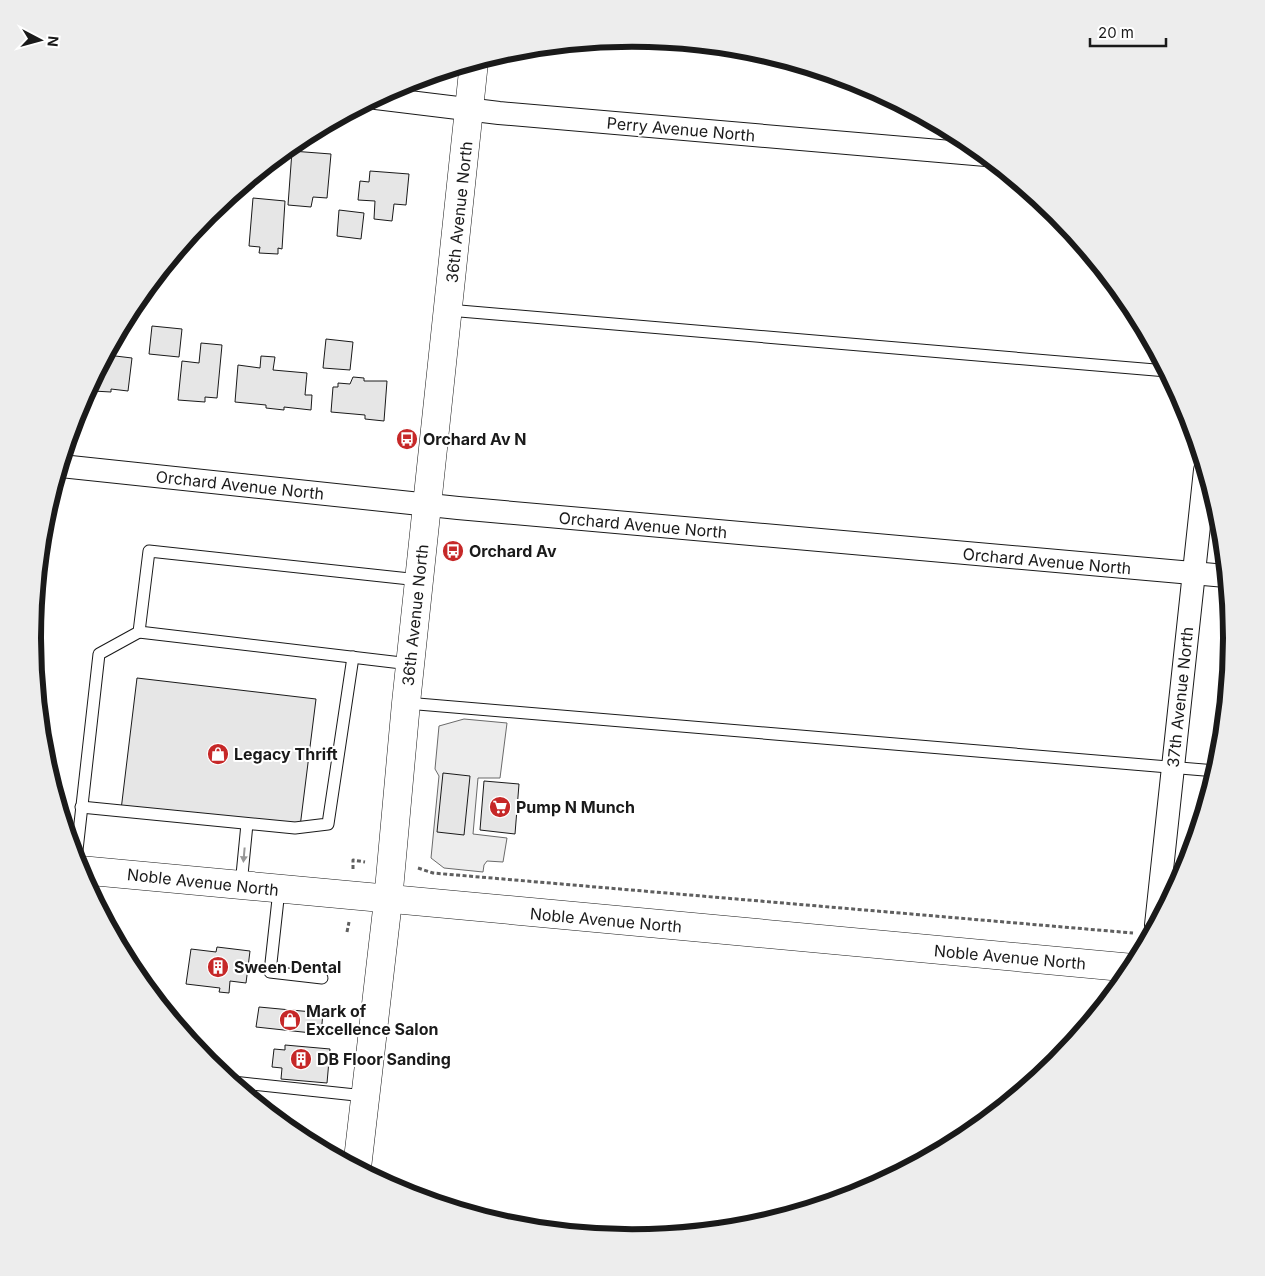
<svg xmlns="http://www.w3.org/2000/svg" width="1265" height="1276" viewBox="0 0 1265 1276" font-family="Inter,sans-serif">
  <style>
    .built { fill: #ededed; stroke: #6a6a6a }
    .building { fill: #e6e6e6; stroke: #1a1a1a }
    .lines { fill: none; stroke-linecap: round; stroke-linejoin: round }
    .lane-casing { stroke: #1a1a1a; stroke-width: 13 }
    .street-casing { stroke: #1a1a1a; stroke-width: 24 }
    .secondary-casing { stroke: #1a1a1a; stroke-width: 29 }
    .path { stroke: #5f5f5f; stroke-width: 3; stroke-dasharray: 4 2.5; stroke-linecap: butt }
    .lane { stroke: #fff; stroke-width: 11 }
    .street { stroke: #fff; stroke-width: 22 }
    .secondary { stroke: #fff; stroke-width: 28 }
    .oneway { fill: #989898 }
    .labels { text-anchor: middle; stroke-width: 4; stroke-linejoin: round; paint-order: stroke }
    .street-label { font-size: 16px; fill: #1a1a1a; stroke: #fff }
    .poi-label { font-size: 16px; font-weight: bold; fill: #1a1a1a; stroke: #fff; text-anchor: start }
    .rim { fill: none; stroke: #1a1a1a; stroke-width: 6 }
  </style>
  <rect width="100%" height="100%" fill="#fff"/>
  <path class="built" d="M464 719 507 723 500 778H478L473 834 507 838 503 862 487 861 484 865 483 872 444 868 431 858 439 776 435 769 439 726Z"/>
  <g class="building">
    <path d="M292 151 331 154 327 198 313 197 311 207 288 205Z"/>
    <path d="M370 171 409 174 406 205 394 204 392 221 374 219 375 201 358 200 360 181 369 182Z"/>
    <path d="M253 198 285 201 282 249 278 248V254L259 253 260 247 249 246Z"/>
    <path d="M339 210 364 213 361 239 337 236Z"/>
    <path d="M152 326 182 329 179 357 149 354Z"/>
    <path d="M326 339 353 342 350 370 323 368Z"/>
    <path d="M201 343 222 345 217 398 205 397V402L178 400 182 361 199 363Z"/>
    <path d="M107 355 132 358 128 391 111 389V392L93 391V380Z"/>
    <path d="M261 356 275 357 273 370 307 373 305 395H312L311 410 284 407V410L266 408V405L235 402 238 365 260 368Z"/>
    <path d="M353 377 364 378V381H387L384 421 365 419V415L331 412 333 387H338V383L350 384Z"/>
    <path d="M137 678 316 699 300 827 121 810Z"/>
    <path d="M443 773 470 776 464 835 437 832Z"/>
    <path d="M484 781 519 784 515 834 480 830Z"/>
    <path d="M217 947 250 951 246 983 230 981 229 993 219 992 220 988 186 984 191 949 216 952Z"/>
    <path d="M259 1007 323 1013 321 1034 256 1027Z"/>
    <path d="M285 1045 330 1049 327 1083 281 1079 282 1068 272 1067 274 1049 285 1050Z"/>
  </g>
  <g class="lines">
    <g class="lane-casing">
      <g id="lane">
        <path d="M448 310 1167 371"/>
        <path d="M139 632 410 664"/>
        <path d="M406 703 1216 771"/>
        <path d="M81 807 295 828 328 824 353 657"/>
        <path d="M76 859 99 654 139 632 149 551 419 580"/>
        <path d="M241 885 247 824"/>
        <path d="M279 890 270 972 322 978"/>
        <path d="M233 1082 365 1096"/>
      </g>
    </g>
    <g class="street-casing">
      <g id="street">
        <path d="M376 98 499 113 986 155"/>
        <path d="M61 466 458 508 1226 576"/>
        <path d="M1156 925 1205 470"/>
      </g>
    </g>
    <g class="secondary-casing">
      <g id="secondary">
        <path d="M80 870 1133 968"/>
        <path d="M357 1168 388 901 406 703 474 62"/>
      </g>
    </g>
    <g class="path">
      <path d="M418 868 433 873 1133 933"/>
      <path d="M353 869V860L365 862"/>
      <path d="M347 932 349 922"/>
    </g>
    <use href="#lane" class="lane"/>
    <use href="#street" class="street"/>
    <use href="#secondary" class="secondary"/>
  </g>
  <defs><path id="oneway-solid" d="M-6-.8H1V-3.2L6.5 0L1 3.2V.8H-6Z" transform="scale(1.25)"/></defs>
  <use class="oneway" href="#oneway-solid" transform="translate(244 855) rotate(95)"/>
  <defs>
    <g id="bus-disc" transform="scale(1.125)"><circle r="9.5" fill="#c62828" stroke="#fff"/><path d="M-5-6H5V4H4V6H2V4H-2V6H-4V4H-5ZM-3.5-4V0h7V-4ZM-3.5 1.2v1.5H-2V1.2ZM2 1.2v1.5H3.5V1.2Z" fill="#fff"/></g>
    <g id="shop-disc" transform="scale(1.125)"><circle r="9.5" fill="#c62828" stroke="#fff"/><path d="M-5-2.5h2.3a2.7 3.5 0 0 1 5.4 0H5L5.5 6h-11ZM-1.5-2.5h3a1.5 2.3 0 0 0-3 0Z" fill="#fff"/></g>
    <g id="supermarket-disc" transform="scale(1.125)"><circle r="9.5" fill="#c62828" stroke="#fff"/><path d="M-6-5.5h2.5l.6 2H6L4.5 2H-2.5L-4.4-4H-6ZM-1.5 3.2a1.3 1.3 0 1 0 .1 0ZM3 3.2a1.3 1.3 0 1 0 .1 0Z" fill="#fff"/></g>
    <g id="building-disc" transform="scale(1.125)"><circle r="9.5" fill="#c62828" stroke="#fff"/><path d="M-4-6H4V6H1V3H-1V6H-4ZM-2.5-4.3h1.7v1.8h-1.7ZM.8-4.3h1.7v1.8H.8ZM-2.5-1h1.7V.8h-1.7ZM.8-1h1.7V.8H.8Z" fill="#fff"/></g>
  </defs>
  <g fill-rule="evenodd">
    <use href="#bus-disc" x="407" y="439"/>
    <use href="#bus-disc" x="453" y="551"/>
    <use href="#shop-disc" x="218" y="754"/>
    <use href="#supermarket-disc" x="500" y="807"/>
    <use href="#building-disc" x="218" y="967"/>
    <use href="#shop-disc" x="290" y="1020"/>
    <use href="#building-disc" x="301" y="1059"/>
  </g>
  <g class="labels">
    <g class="street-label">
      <text transform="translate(681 129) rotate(5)" y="6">Perry Avenue North</text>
      <text transform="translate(459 212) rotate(-84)" y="6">36th Avenue North</text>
      <text transform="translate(240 485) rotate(6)" y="6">Orchard Avenue North</text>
      <text transform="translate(643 525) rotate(5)" y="6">Orchard Avenue North</text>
      <text transform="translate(1047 561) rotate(5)" y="6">Orchard Avenue North</text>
      <text transform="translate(415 615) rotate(-84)" y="6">36th Avenue North</text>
      <text transform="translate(1180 697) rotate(-84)" y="6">37th Avenue North</text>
      <text transform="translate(203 882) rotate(6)" y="6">Noble Avenue North</text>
      <text transform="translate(606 920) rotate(5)" y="6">Noble Avenue North</text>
      <text transform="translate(1010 957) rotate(5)" y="6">Noble Avenue North</text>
    </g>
    <g class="poi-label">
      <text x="423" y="445">Orchard Av N</text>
      <text x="469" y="557">Orchard Av</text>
      <text x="234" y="760">Legacy Thrift</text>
      <text x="516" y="813">Pump N Munch</text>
      <text x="234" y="973">Sween Dental</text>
      <text x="306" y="1017">Mark of<tspan x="306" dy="18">Excellence Salon</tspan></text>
      <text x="317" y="1065">DB Floor Sanding</text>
    </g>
  </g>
  <path d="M0 0H1265V1276H0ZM41 638a591 591 0 1 1 1182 0a591 591 0 1 1-1182 0Z" fill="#ededed" fill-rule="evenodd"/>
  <path class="rim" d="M41 638a591 591 0 1 1 1182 0a591 591 0 1 1-1182 0Z"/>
  <g transform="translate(40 40) rotate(96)" stroke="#ffffff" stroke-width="4" paint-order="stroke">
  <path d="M0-4L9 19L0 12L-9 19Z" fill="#1a1a1a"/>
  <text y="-8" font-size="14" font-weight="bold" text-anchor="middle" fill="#1a1a1a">N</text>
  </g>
  <path d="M1090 38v8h76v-8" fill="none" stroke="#1a1a1a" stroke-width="2.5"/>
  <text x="1098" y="38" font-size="15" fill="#1a1a1a" stroke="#ffffff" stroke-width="4" paint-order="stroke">20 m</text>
</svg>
